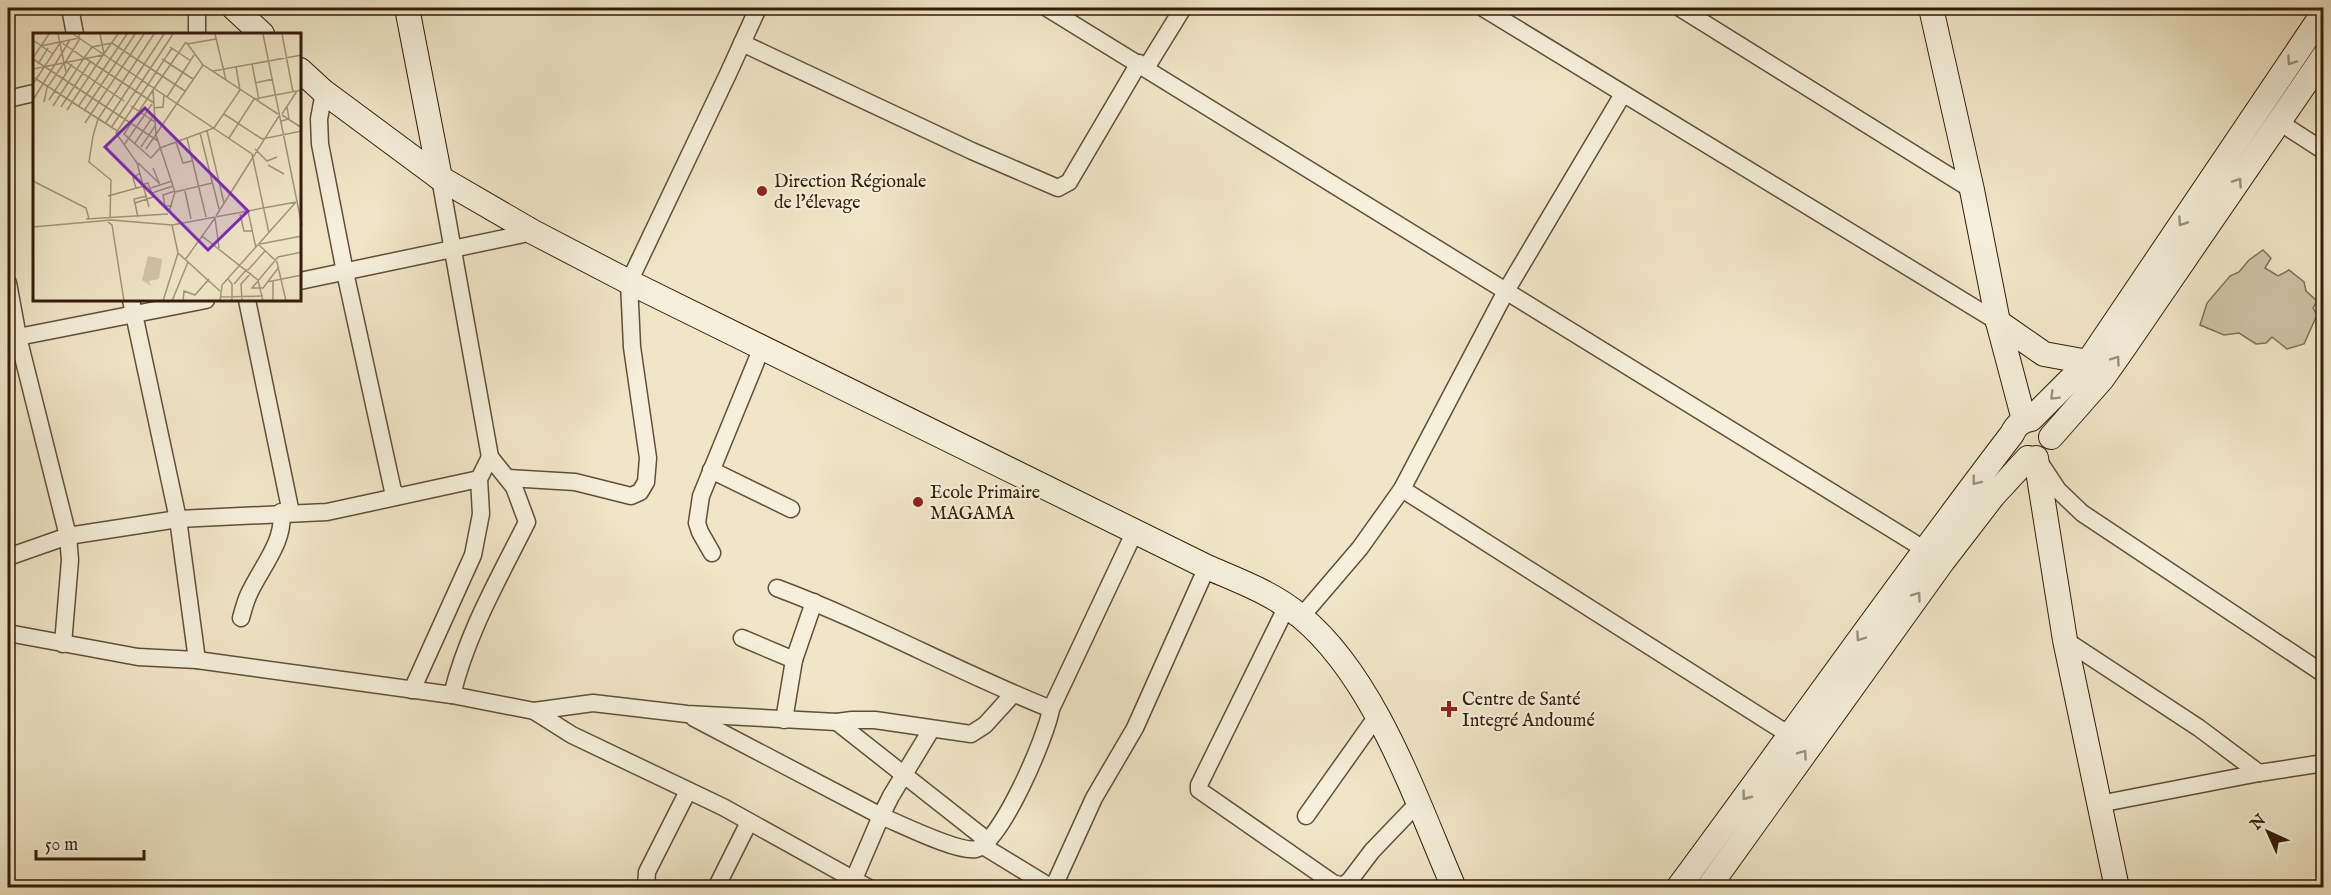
<svg xmlns="http://www.w3.org/2000/svg" width="2331" height="895" viewBox="0 0 2331 895" font-family="'IM FELL English',serif">
  <style>
    .green { fill: #d0c4a7; stroke: #827058; stroke-width: 1.5 }
    .lines { fill: none; stroke-linecap: round; stroke-linejoin: round }
    .street-casing { stroke: #624e39; stroke-width: 19 }
    .secondary-casing { stroke: #331c0a; stroke-width: 26 }
    .street { stroke: #f5efdb; stroke-width: 16 }
    .secondary { stroke: #f5efdb; stroke-width: 24 }
    .oneway { stroke: #9e907d }
    .poi-dot { fill: #8f2418; stroke: #f5efdb; stroke-width: 2 }
    .labels { text-anchor: middle; stroke-width: 4.5; stroke-linejoin: round; paint-order: stroke }
    .poi-label { font-size: 18px; fill: #331c0a; stroke: #f5efdb; text-anchor: start }
    .inset-road { fill: none; stroke: #a4957b; stroke-width: 1.5 }
    .view { fill: #7b2cbf; fill-opacity: 0.15; stroke: #7b2cbf; stroke-width: 3 }
    .inset-edge { fill: none; stroke: #331c0a; stroke-width: 3 }
  </style>
  <rect width="100%" height="100%" fill="#f0e6c7"/>
  <filter id="stains"><feTurbulence type="fractalNoise" baseFrequency=".00333" numOctaves="4"/><feColorMatrix values="0 0 0 0 .2 0 0 0 0 .09 0 0 0 0 .02 0 0 0 .5 -.17"/></filter>
  <radialGradient id="worn" r=".72"><stop offset=".6" stop-color="#630" stop-opacity="0"/><stop offset="1" stop-color="#630" stop-opacity=".3"/></radialGradient>
  <path class="green" d="M2263 250 2271 258 2265 268 2278 276 2289 270 2304 282 2306 291 2317 301 2313 308 2317 315 2304 344 2287 349 2272 337 2266 343 2256 344 2239 333 2224 335 2200 325 2207 303 2230 276 2239 272 2249 260Z"/>
  <g class="lines">
    <g class="street-casing">
      <g id="street">
        <path d="M70 8 75 34"/>
        <path d="M1047 8 1924 549"/>
        <path d="M1483 8 1998 322"/>
        <path d="M1680 8 1972 190"/>
        <path d="M197 34V8"/>
        <path d="M742 43 972 151 1058 188 1069 182 1139 63"/>
        <path d="M1146 68 1183 8"/>
        <path d="M324 92 319 119 320 144 345 272 393 491 398 495"/>
        <path d="M8 99 34 93"/>
        <path d="M2279 122 2324 151"/>
        <path d="M440 178 490 457"/>
        <path d="M300 281 533 232"/>
        <path d="M8 283 18 337 68 536 178 519 327 512 479 479"/>
        <path d="M131 300 178 519 197 660"/>
        <path d="M247 300 291 513"/>
        <path d="M8 339 206 300"/>
        <path d="M2040 463 2058 490 2082 513 2324 674"/>
        <path d="M711 470 791 509"/>
        <path d="M508 478 575 482 631 496 640 492 646 482 648 458 632 347 629 282 728 74 758 8"/>
        <path d="M1402 489 1791 736"/>
        <path d="M712 553 700 532 697 523 701 496 762 347"/>
        <path d="M8 557 68 536 70 560 63 644"/>
        <path d="M777 588C871 623 958 672 1051 709"/>
        <path d="M1287 606 1199 785V790L1333 883 1343 886 1350 880 1372 851 1418 803"/>
        <path d="M1301 617 1360 548 1402 489 1506 291 1623 94"/>
        <path d="M241 618C243 611 245 603 248 596 259 570 286 541 281 512"/>
        <path d="M8 633 138 657 197 660 452 695 534 711 572 735 723 807 869 888"/>
        <path d="M742 638 794 660"/>
        <path d="M2065 640 2199 728 2259 773"/>
        <path d="M412 690 473 555 481 514 479 479 490 457 514 487 527 522C499 578 467 633 452 695"/>
        <path d="M534 711 593 703 687 714 837 722 852 720H875L971 734 985 725 1013 694"/>
        <path d="M694 718 881 816 891 796 931 730"/>
        <path d="M784 720 794 660 814 602"/>
        <path d="M837 722 988 841"/>
        <path d="M2099 804 2259 773 2324 763"/>
        <path d="M1306 816 1377 716"/>
        <path d="M983 846 1052 888"/>
        <path d="M854 879 881 816C901 824 958 853 976 849 1001 843 1047 735 1051 709L1135 531"/>
        <path d="M646 888 647 872 688 791"/>
        <path d="M716 888 749 822"/>
        <path d="M1053 888 1094 798 1135 728 1207 567"/>
      </g>
    </g>
    <g class="secondary-casing">
      <g id="secondary">
        <path d="M234 8 262 34"/>
        <path d="M407 8 440 178"/>
        <path d="M1931 8 1972 190 1998 322 2024 420"/>
        <path d="M300 70 324 92 440 178 533 232 629 282 1207 567C1239 581 1273 593 1300 616 1375 677 1416 800 1454 888"/>
        <path d="M1998 322 2044 354 2088 362"/>
        <path d="M2051 437 2102 379 2121 352 2324 56"/>
        <path d="M2036 458 2065 640 2117 888"/>
        <path d="M1678 888C1790 737 1898 583 2012 434 2016 425 2021 421 2031 419L2088 362 2324 12"/>
        <path d="M1708 888 1943 561 1993 496 2028 458"/>
      </g>
    </g>
    <use href="#street" class="street"/>
    <use href="#secondary" class="secondary"/>
  </g>
  <defs><path id="oneway-chevron" d="M-2-3.5L2.5 0L-2 3.5" fill="none" stroke-width="1.6" stroke-linecap="round" stroke-linejoin="round" transform="scale(1.5)"/></defs>
  <g class="oneway">
    <use href="#oneway-chevron" transform="translate(2291 61) rotate(124)"/>
    <use href="#oneway-chevron" transform="translate(2238 182) rotate(-56)"/>
    <use href="#oneway-chevron" transform="translate(2182 222) rotate(124)"/>
    <use href="#oneway-chevron" transform="translate(2116 360) rotate(-54)"/>
    <use href="#oneway-chevron" transform="translate(2054 396) rotate(135)"/>
    <use href="#oneway-chevron" transform="translate(1976 481) rotate(128)"/>
    <use href="#oneway-chevron" transform="translate(1917 596) rotate(-54)"/>
    <use href="#oneway-chevron" transform="translate(1860 637) rotate(125)"/>
    <use href="#oneway-chevron" transform="translate(1803 754) rotate(-55)"/>
    <use href="#oneway-chevron" transform="translate(1746 796) rotate(127)"/>
  </g>
  <g class="poi-dot">
    <circle cx="762" cy="191" r="6"/>
    <circle cx="918" cy="502" r="6"/>
    <path d="M1446 700h6v6h6v6h-6v6h-6v-6h-6v-6h6z"/>
  </g>
  <g class="labels">
    <g class="poi-label">
      <text x="774" y="187">Direction Régionale<tspan x="774" dy="21">de l'élevage</tspan></text>
      <text x="930" y="498">Ecole Primaire<tspan x="930" dy="21">MAGAMA</tspan></text>
      <text x="1462" y="705">Centre de Santé<tspan x="1462" dy="21">Integré Andoumé</tspan></text>
    </g>
  </g>
  <g transform="translate(33 33)">
    <rect width="268" height="268" fill="#f0e6c7"/>
    <path d="M115 223 129 226 126 246 116 248 118 253 109 247Z" fill="#d0c4a7"/>
    <path class="inset-road" d="M25 1 33 39M40 1 219 121 236 200M67 1 71 21M182 1 193 47M230 1 269 193M249 1 260 59M0 7 20 21M153 9 170 32 245 81M154 11 183 6M8 13 46 5M137 14 158 28M0 25 16 1M51 25 59 14 79 10 152 58M52 25 121 70M0 26 125 108M129 26 160 46M33 29 91 68M32 30 46 7V1M5 31 15 15M219 31 226 67M0 36 70 22 85 1M180 38 269 22M0 44 86 99M222 50 240 46M0 51 27 10M120 57 91 101 118 125 127 115 181 95 207 57 203 34M134 64 161 22M0 67 37 7M16 67 39 31M11 69 14 55 31 30M20 73 51 25 28 9M98 73 122 89M28 74 57 29M45 74 94 1M121 75 130 74 131 62M34 77 70 22M51 78 102 1M191 81 229 106 269 98M249 81 264 58M249 82 269 95M248 88 256 86 254 74M52 90 111 1M72 91 131 1M78 95 140 1M174 98 191 170M167 100 186 176M154 105 173 184M196 105 221 66 269 57M143 109 150 130 159 128M102 110 119 85M91 112 119 71M108 114 122 93M113 116 170 32M222 116 234 128 244 124M105 130 126 150M235 132 251 141M120 135 127 152M0 148 53 175 56 186M103 155 100 145 107 140M118 155 139 148M152 158 158 186M142 159 179 150M119 160 140 153M75 163 111 153M102 170 120 164 115 150 111 151M139 173H132L130 162 142 158M116 174 104 130 83 100 139 15M215 178 223 215M136 179 142 159 123 102 120 57 153 9M207 181 211 198H219M183 183 246 83M105 184 101 166 114 163M77 185 78 147 56 129 60 103 65 86 121 1M182 185 186 215M53 186 135 181M75 189 79 192 91 268M139 192 145 220 187 258M0 194 78 187 139 192 263 169M169 203 225 247 230 268M227 211 269 203M226 212 244 229 253 268M152 227 182 185M246 234 230 255H219L245 224 269 219M215 237 232 218M195 246 199 251V268M240 248V268M234 249 269 242M201 251 214 236M187 264 230 263M130 268 145 220M139 268 155 229M150 268 151 258 162 262 176 246M187 268 189 252 263 169M209 268 208 251 218 240"/>
    <path class="view" d="M112 75 215 178 175 217 72 114Z"/>
    <rect width="268" height="268" class="inset-edge"/>
  </g>
  <rect width="2331" height="895" fill="none" stroke="#f0e6c7" stroke-width="30"/>
  <rect x="9" y="9" width="2313" height="877" fill="none" stroke="#331c0a" stroke-width="3"/>
  <rect x="15" y="15" width="2301" height="865" fill="none" stroke="#331c0a" stroke-width="1.5"/>
  <g transform="translate(2268 832) rotate(315)" stroke="#f5efdb" stroke-width="4.5" paint-order="stroke">
  <path d="M0-4.5L10 22L0 15L-10 22Z" fill="#331c0a"/>
  <text y="-9" font-size="16" font-weight="bold" text-anchor="middle" fill="#331c0a">N</text>
  </g>
  <path d="M36 850v9h108v-9" fill="none" stroke="#331c0a" stroke-width="3"/>
  <text x="45" y="850" font-size="18" fill="#331c0a" stroke="#f5efdb" stroke-width="4.5" paint-order="stroke">50 m</text>
  <rect width="100%" height="100%" filter="url(#stains)"/>
  <rect width="100%" height="100%" fill="url(#worn)"/>
</svg>
